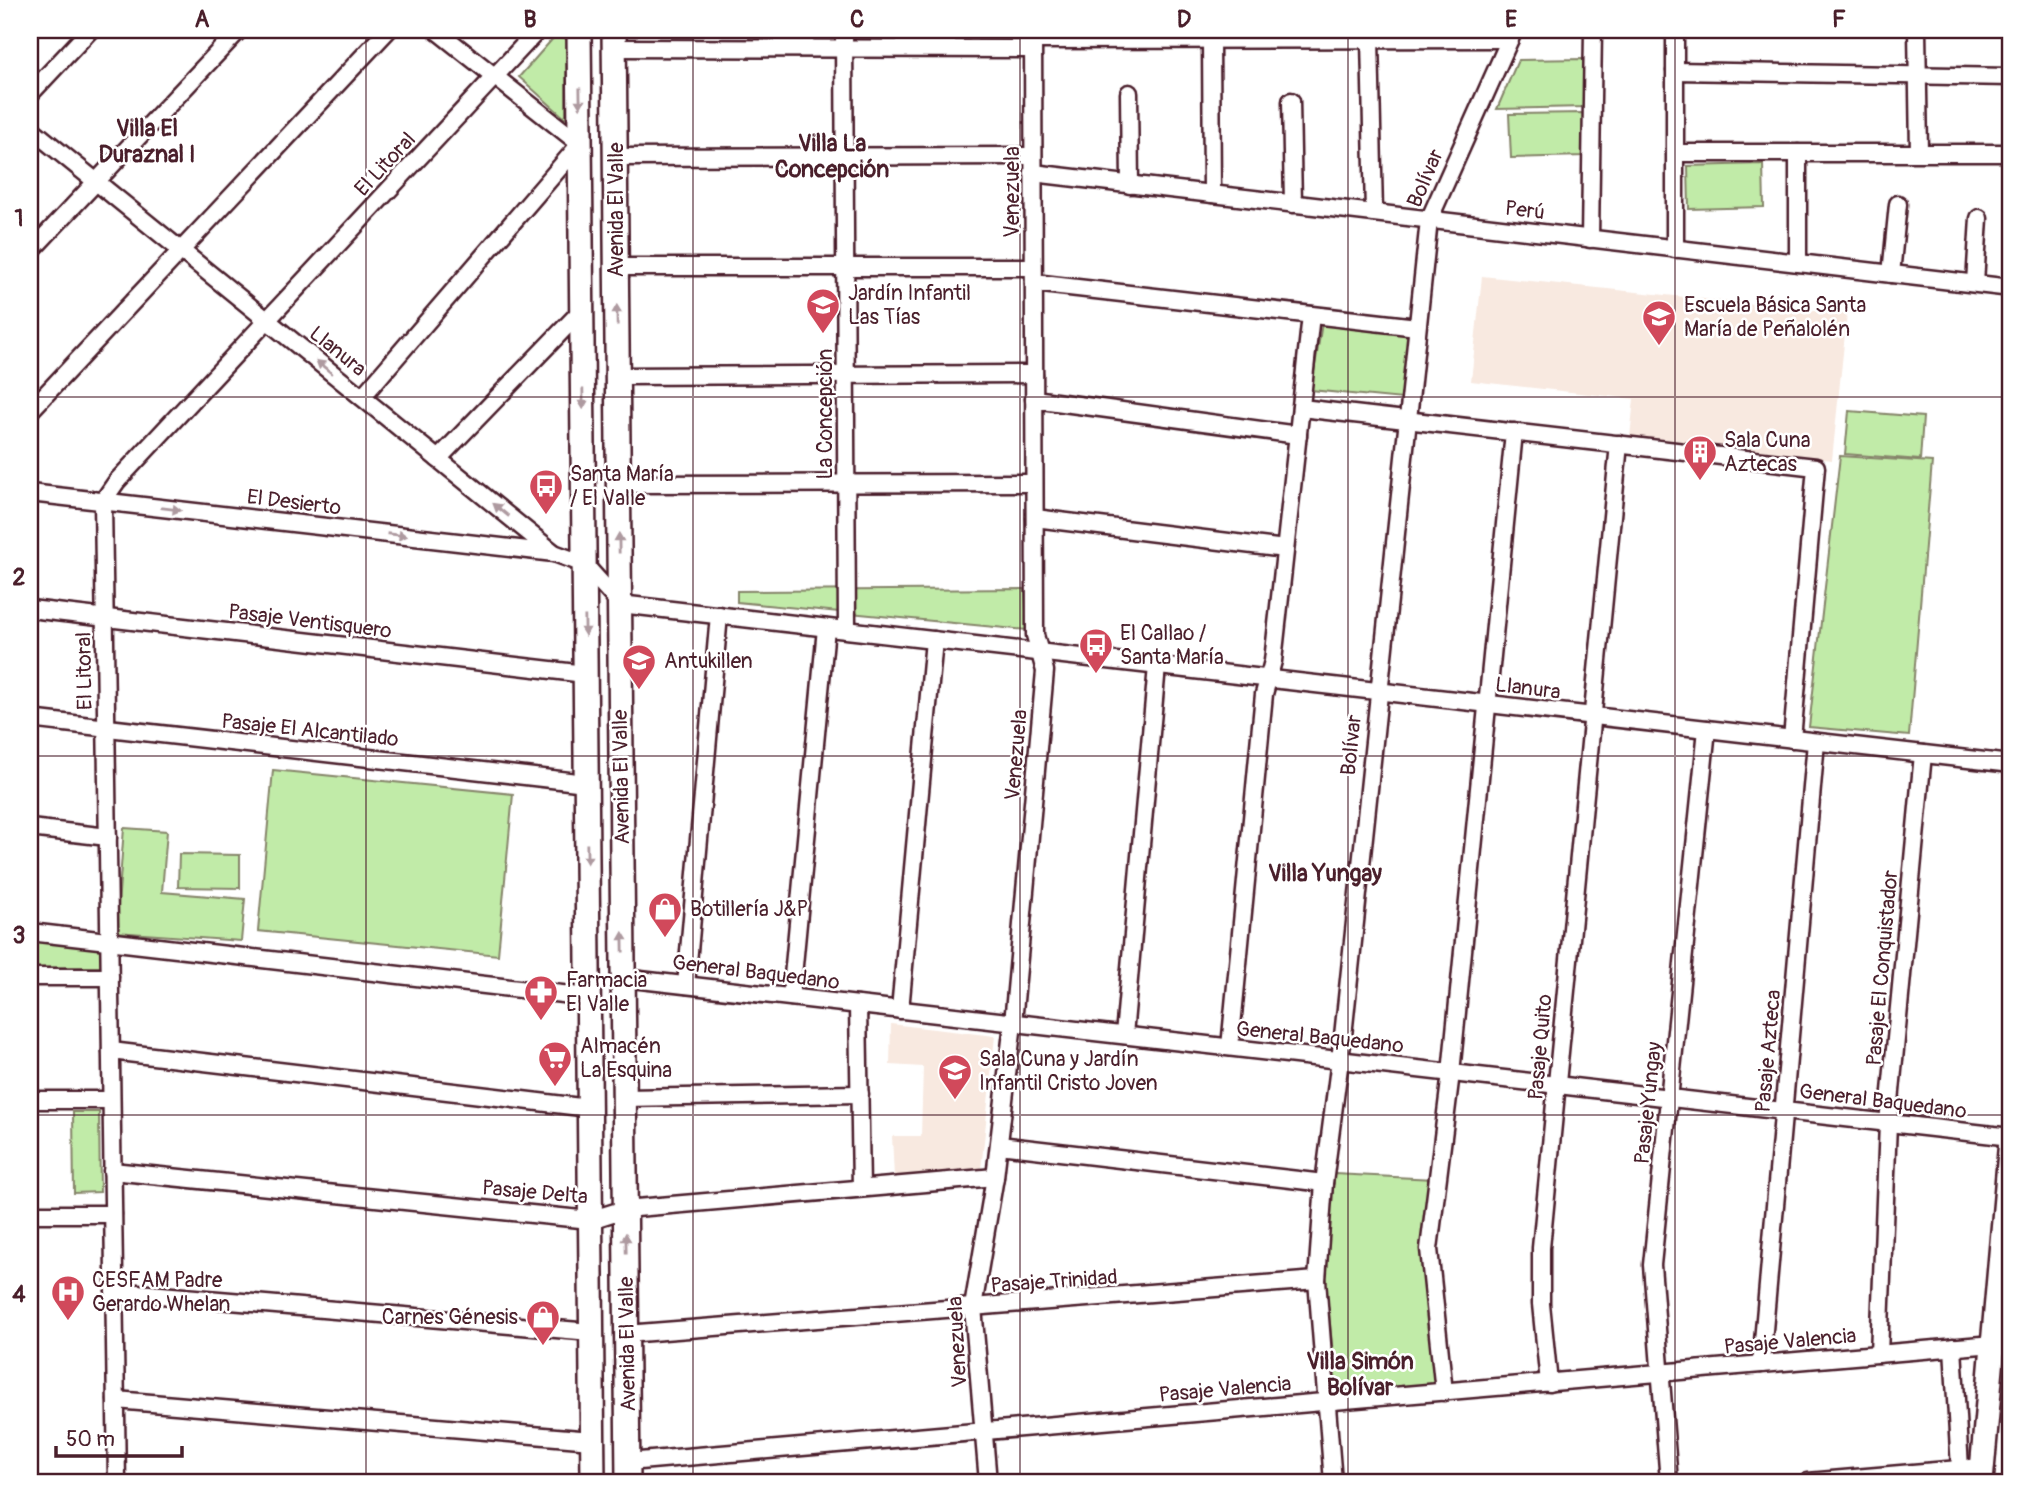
<svg xmlns="http://www.w3.org/2000/svg" width="2041" height="1512" viewBox="0 0 2041 1512" font-family="Pangolin,sans-serif">
  <style>
    .built { fill: #f8e9e0 }
    .green { fill: #c1eba8; stroke: #86856a; stroke-width: 2 }
    .lines { fill: none; stroke-linecap: round; stroke-linejoin: round }
    .street-casing { stroke: #4a1f2b; stroke-width: 21 }
    .secondary-casing { stroke: #4a1f2b; stroke-width: 28 }
    .street { stroke: #fff; stroke-width: 16 }
    .secondary { stroke: #fff; stroke-width: 23 }
    .oneway { fill: #ae9aa0 }
    .grid { fill: none; stroke: #4a1f2b; stroke-width: 2; stroke-opacity: 0.55 }
    .labels { text-anchor: middle; stroke-width: 5; stroke-linejoin: round; paint-order: stroke }
    .street-label { font-size: 21px; fill: #4a1f2b; stroke: #fff }
    .poi-label { font-size: 21px; fill: #4a1f2b; stroke: #fff; text-anchor: start }
    .neighbourhood-label { font-size: 23px; font-weight: bold; fill: #4a1f2b; stroke: #fff }
    .neatline { fill: none; stroke: #4a1f2b; stroke-width: 2.5 }
    .grid-label { font-size: 23px; text-anchor: middle; font-weight: bold; fill: #4a1f2b }
  </style>
  <rect width="100%" height="100%" fill="#fff"/>
  <filter id="ink" filterUnits="userSpaceOnUse"><feTurbulence type="fractalNoise" baseFrequency=".0143" numOctaves="2"/><feDisplacementMap in="SourceGraphic" scale="14" xChannelSelector="R" yChannelSelector="G"/><feConvolveMatrix kernelMatrix="1 2 1 2 8 2 1 2 1" color-interpolation-filters="sRGB"/></filter>
  <g filter="url(#ink)">
    <g class="built">
      <path d="M1482 276 1847 314 1832 460 1630 437 1634 399 1471 381Z"/>
      <path d="M891 1024 995 1036 981 1170 894 1177 892 1136H921L923 1067 890 1065Z"/>
    </g>
    <g class="green">
      <path d="M556 35 567 39 566 119 519 77Z"/>
      <path d="M1585 59 1586 107 1497 109 1518 60Z"/>
      <path d="M1584 113 1585 156 1511 158 1509 114Z"/>
      <path d="M1763 164 1764 207 1689 209 1688 166Z"/>
      <path d="M1322 323 1409 331 1402 399 1311 390Z"/>
      <path d="M1849 411 1923 417 1920 460 1845 454Z"/>
      <path d="M1840 456 1932 462 1909 736 1809 727Z"/>
      <path d="M1025 589 1027 630 737 602V591Z"/>
      <path d="M273 770 513 794 498 955 258 931Z"/>
      <path d="M124 828 167 831 162 892 245 899 241 941 116 932Z"/>
      <path d="M179 854 240 855V888L178 887Z"/>
      <path d="M30 938 101 945V967L30 968Z"/>
      <path d="M73 1112H99L100 1192 74 1193Z"/>
      <path d="M1334 1174 1434 1179 1440 1383 1337 1395 1325 1274Z"/>
    </g>
    <g class="lines">
      <g class="street-casing">
        <g id="street">
          <path d="M844 30 847 630"/>
          <path d="M1675 30V249"/>
          <path d="M1917 30 1919 152"/>
          <path d="M1211 39 1212 194"/>
          <path d="M1370 39 1374 213"/>
          <path d="M1033 40 1510 39"/>
          <path d="M615 48 1033 49"/>
          <path d="M1675 71 2011 77"/>
          <path d="M1129 93 1130 185"/>
          <path d="M30 94 90 30"/>
          <path d="M1291 101 1293 204"/>
          <path d="M30 128 554 553 584 564 620 604 2011 764"/>
          <path d="M1675 153H2011"/>
          <path d="M1798 153V263"/>
          <path d="M615 157 1033 156"/>
          <path d="M1033 173 2011 288"/>
          <path d="M1590 239 1593 30"/>
          <path d="M30 252 239 30"/>
          <path d="M616 267H1033"/>
          <path d="M1891 274 1898 204"/>
          <path d="M1034 283 1417 327"/>
          <path d="M1975 283 1979 218"/>
          <path d="M618 376 1034 374"/>
          <path d="M362 397 580 144 436 30"/>
          <path d="M1034 399 1298 435"/>
          <path d="M1301 408 1816 467 1792 739"/>
          <path d="M30 411 388 30"/>
          <path d="M438 459 582 310"/>
          <path d="M618 484 1034 483"/>
          <path d="M30 493 554 553"/>
          <path d="M1035 518 1285 549"/>
          <path d="M30 609 585 674"/>
          <path d="M30 719 586 783"/>
          <path d="M30 828 108 837"/>
          <path d="M30 932 588 997"/>
          <path d="M30 977H110"/>
          <path d="M623 978 2011 1137"/>
          <path d="M686 985 719 615"/>
          <path d="M791 997 826 628"/>
          <path d="M858 1005 861 1188"/>
          <path d="M900 1010 934 640"/>
          <path d="M1124 1035 1157 666"/>
          <path d="M1230 1047 1264 694 1273 661 1311 315"/>
          <path d="M111 1051 589 1108"/>
          <path d="M624 1098 860 1094"/>
          <path d="M30 1100H111"/>
          <path d="M999 1145 1324 1183"/>
          <path d="M112 1171 590 1220 625 1209 995 1177"/>
          <path d="M30 1214H113"/>
          <path d="M114 1291 591 1332"/>
          <path d="M626 1334 1317 1280"/>
          <path d="M1953 1347 1960 1469"/>
          <path d="M1879 1354 1888 1123 1923 754"/>
          <path d="M1761 1364 1816 742"/>
          <path d="M1549 1383 1541 1304V1248L1619 444"/>
          <path d="M1444 1392 1429 1249 1451 1073 1514 432"/>
          <path d="M116 1400 592 1440"/>
          <path d="M628 1462 1993 1344"/>
          <path d="M117 1482 103 501 117 481 538 30"/>
          <path d="M988 1482 973 1307 995 1177 1013 1023 1045 671 1035 635 1033 30"/>
          <path d="M1333 1482 1317 1280 1324 1183 1343 1036 1429 220 1514 30"/>
          <path d="M1669 1482 1652 1265 1707 729"/>
          <path d="M1808 1482 1982 1467"/>
        </g>
      </g>
      <g class="secondary-casing">
        <g id="secondary">
          <path d="M579 30 593 1482"/>
          <path d="M614 30 628 1482"/>
          <path d="M1981 1482 2011 1140"/>
        </g>
      </g>
      <use href="#street" class="street"/>
      <use href="#secondary" class="secondary"/>
    </g>
    <defs><path id="oneway-solid" d="M-6-.8H1V-3.2L6.5 0L1 3.2V.8H-6Z" transform="scale(1.75)"/></defs>
    <g class="oneway">
      <use href="#oneway-solid" transform="translate(580 98) rotate(89)"/>
      <use href="#oneway-solid" transform="translate(617 315) rotate(-91)"/>
      <use href="#oneway-solid" transform="translate(324 367) rotate(-141)"/>
      <use href="#oneway-solid" transform="translate(583 399) rotate(89)"/>
      <use href="#oneway-solid" transform="translate(171 509) rotate(7)"/>
      <use href="#oneway-solid" transform="translate(501 510) rotate(-141)"/>
      <use href="#oneway-solid" transform="translate(397 535) rotate(7)"/>
      <use href="#oneway-solid" transform="translate(619 543) rotate(-91)"/>
      <use href="#oneway-solid" transform="translate(585 626) rotate(89)"/>
      <use href="#oneway-solid" transform="translate(587 854) rotate(89)"/>
      <use href="#oneway-solid" transform="translate(623 942) rotate(-91)"/>
      <use href="#oneway-solid" transform="translate(626 1243) rotate(-91)"/>
    </g>
  </g>
  <path class="grid" d="M366 30V1482M693 30V1482M1020 30V1482M1348 30V1482M1675 30V1482M30 397H2011M30 756H2011M30 1115H2011"/>
  <defs>
    <g id="school-pin" transform="scale(1.75)"><path d="M0 17L-7.5 6A9.5 9.5 0 1 1 7.5 6Z" fill="#d1495b" stroke="#fff"/><path d="M0-5L7-2L0 1L-7-2ZM-4 1L0 2.5L4 1V4Q0 6-4 4Z" fill="#fff"/></g>
    <g id="building-pin" transform="scale(1.75)"><path d="M0 17L-7.5 6A9.5 9.5 0 1 1 7.5 6Z" fill="#d1495b" stroke="#fff"/><path d="M-4-6H4V6H1V3H-1V6H-4ZM-2.5-4.3h1.7v1.8h-1.7ZM.8-4.3h1.7v1.8H.8ZM-2.5-1h1.7V.8h-1.7ZM.8-1h1.7V.8H.8Z" fill="#fff"/></g>
    <g id="bus-pin" transform="scale(1.75)"><path d="M0 17L-7.5 6A9.5 9.5 0 1 1 7.5 6Z" fill="#d1495b" stroke="#fff"/><path d="M-5-6H5V4H4V6H2V4H-2V6H-4V4H-5ZM-3.5-4V0h7V-4ZM-3.5 1.2v1.5H-2V1.2ZM2 1.2v1.5H3.5V1.2Z" fill="#fff"/></g>
    <g id="shop-pin" transform="scale(1.75)"><path d="M0 17L-7.5 6A9.5 9.5 0 1 1 7.5 6Z" fill="#d1495b" stroke="#fff"/><path d="M-5-2.5h2.3a2.7 3.5 0 0 1 5.4 0H5L5.5 6h-11ZM-1.5-2.5h3a1.5 2.3 0 0 0-3 0Z" fill="#fff"/></g>
    <g id="pharmacy-pin" transform="scale(1.75)"><path d="M0 17L-7.5 6A9.5 9.5 0 1 1 7.5 6Z" fill="#d1495b" stroke="#fff"/><path d="M-2-6h4v4h4v4h-4v4h-4v-4h-4v-4h4Z" fill="#fff"/></g>
    <g id="supermarket-pin" transform="scale(1.75)"><path d="M0 17L-7.5 6A9.5 9.5 0 1 1 7.5 6Z" fill="#d1495b" stroke="#fff"/><path d="M-6-5.5h2.5l.6 2H6L4.5 2H-2.5L-4.4-4H-6ZM-1.5 3.2a1.3 1.3 0 1 0 .1 0ZM3 3.2a1.3 1.3 0 1 0 .1 0Z" fill="#fff"/></g>
    <g id="hospital-pin" transform="scale(1.75)"><path d="M0 17L-7.5 6A9.5 9.5 0 1 1 7.5 6Z" fill="#d1495b" stroke="#fff"/><path d="M-5-5h3v3.5h4V-5h3V5h-3V1.5h-4V5h-3Z" fill="#fff"/></g>
  </defs>
  <g fill-rule="evenodd">
    <use href="#school-pin" x="823" y="305"/>
    <use href="#school-pin" x="1659" y="317"/>
    <use href="#building-pin" x="1700" y="452"/>
    <use href="#bus-pin" x="546" y="486"/>
    <use href="#bus-pin" x="1096" y="645"/>
    <use href="#school-pin" x="639" y="661"/>
    <use href="#shop-pin" x="665" y="909"/>
    <use href="#pharmacy-pin" x="541" y="992"/>
    <use href="#supermarket-pin" x="555" y="1058"/>
    <use href="#school-pin" x="955" y="1071"/>
    <use href="#hospital-pin" x="68" y="1292"/>
    <use href="#shop-pin" x="543" y="1317"/>
  </g>
  <g class="labels">
    <g class="street-label">
      <text transform="translate(385 164) rotate(-47)" y="7">El Litoral</text>
      <text transform="translate(1425 178) rotate(-67)" y="7">Bolívar</text>
      <text transform="translate(1012 192) rotate(-90)" y="7">Venezuela</text>
      <text transform="translate(616 210) rotate(-90)" y="7">Avenida El Valle</text>
      <text transform="translate(1525 210) rotate(7)" y="7">Perú</text>
      <text transform="translate(338 351) rotate(39)" y="7">Llanura</text>
      <text transform="translate(825 414) rotate(-90)" y="7">La Concepción</text>
      <text transform="translate(294 502) rotate(7)" y="7">El Desierto</text>
      <text transform="translate(310 621) rotate(7)" y="7">Pasaje Ventisquero</text>
      <text transform="translate(84 671) rotate(-91)" y="7">El Litoral</text>
      <text transform="translate(1528 688) rotate(7)" y="7">Llanura</text>
      <text transform="translate(310 730) rotate(6)" y="7">Pasaje El Alcantilado</text>
      <text transform="translate(1351 745) rotate(-84)" y="7">Bolívar</text>
      <text transform="translate(1016 755) rotate(-85)" y="7">Venezuela</text>
      <text transform="translate(621 777) rotate(-91)" y="7">Avenida El Valle</text>
      <text transform="translate(1882 968) rotate(-85)" y="7">Pasaje El Conquistador</text>
      <text transform="translate(756 972) rotate(7)" y="7">General Baquedano</text>
      <text transform="translate(1320 1037) rotate(6)" y="7">General Baquedano</text>
      <text transform="translate(1540 1047) rotate(-85)" y="7">Pasaje Quito</text>
      <text transform="translate(1768 1051) rotate(-85)" y="7">Pasaje Azteca</text>
      <text transform="translate(1883 1101) rotate(7)" y="7">General Baquedano</text>
      <text transform="translate(1648 1103) rotate(-84)" y="7">Pasaje Yungay</text>
      <text transform="translate(535 1192) rotate(5)" y="7">Pasaje Delta</text>
      <text transform="translate(1054 1281) rotate(-4)" y="7">Pasaje Trinidad</text>
      <text transform="translate(1790 1341) rotate(-5)" y="7">Pasaje Valencia</text>
      <text transform="translate(957 1342) rotate(-93)" y="7">Venezuela</text>
      <text transform="translate(627 1344) rotate(-91)" y="7">Avenida El Valle</text>
      <text transform="translate(1225 1389) rotate(-5)" y="7">Pasaje Valencia</text>
    </g>
    <g class="poi-label">
      <text x="848" y="300">Jardín Infantil<tspan x="848" dy="24">Las Tías</tspan></text>
      <text x="1684" y="312">Escuela Básica Santa<tspan x="1684" dy="24">María de Peñalolén</tspan></text>
      <text x="1724" y="447">Sala Cuna<tspan x="1724" dy="24">Aztecas</tspan></text>
      <text x="570" y="481">Santa María<tspan x="570" dy="24">/ El Valle</tspan></text>
      <text x="1120" y="640">El Callao /<tspan x="1120" dy="24">Santa María</tspan></text>
      <text x="664" y="668">Antukillen</text>
      <text x="690" y="916">Botillería J&amp;P</text>
      <text x="566" y="987">Farmacia<tspan x="566" dy="24">El Valle</tspan></text>
      <text x="580" y="1053">Almacén<tspan x="580" dy="24">La Esquina</tspan></text>
      <text x="979" y="1066">Sala Cuna y Jardín<tspan x="979" dy="24">Infantil Cristo Joven</tspan></text>
      <text x="92" y="1287">CESFAM Padre<tspan x="92" dy="24">Gerardo Whelan</tspan></text>
      <text x="518" y="1324" text-anchor="end">Carnes Génesis</text>
    </g>
    <g class="neighbourhood-label">
      <text x="147" y="136">Villa El<tspan x="147" dy="26">Duraznal I</tspan></text>
      <text x="832" y="151">Villa La<tspan x="832" dy="26">Concepción</tspan></text>
      <text x="1325" y="881">Villa Yungay</text>
      <text x="1360" y="1369">Villa Simón<tspan x="1360" dy="26">Bolívar</tspan></text>
    </g>
  </g>
  <rect width="2041" height="1512" fill="none" stroke="#fff" stroke-width="77"/>
  <path d="M56 1446v10h126v-10" fill="none" stroke="#4a1f2b" stroke-width="3.5"/>
  <text x="66" y="1446" font-size="21" fill="#4a1f2b" stroke="#ffffff" stroke-width="5" paint-order="stroke">50 m</text>
  <rect x="38" y="38" width="1964" height="1436" class="neatline"/>
  <g class="grid-label">
    <text x="202" y="27">A</text>
    <text x="530" y="27">B</text>
    <text x="857" y="27">C</text>
    <text x="1184" y="27">D</text>
    <text x="1511" y="27">E</text>
    <text x="1839" y="27">F</text>
    <text x="19" y="226">1</text>
    <text x="19" y="585">2</text>
    <text x="19" y="943">3</text>
    <text x="19" y="1302">4</text>
  </g>
</svg>
